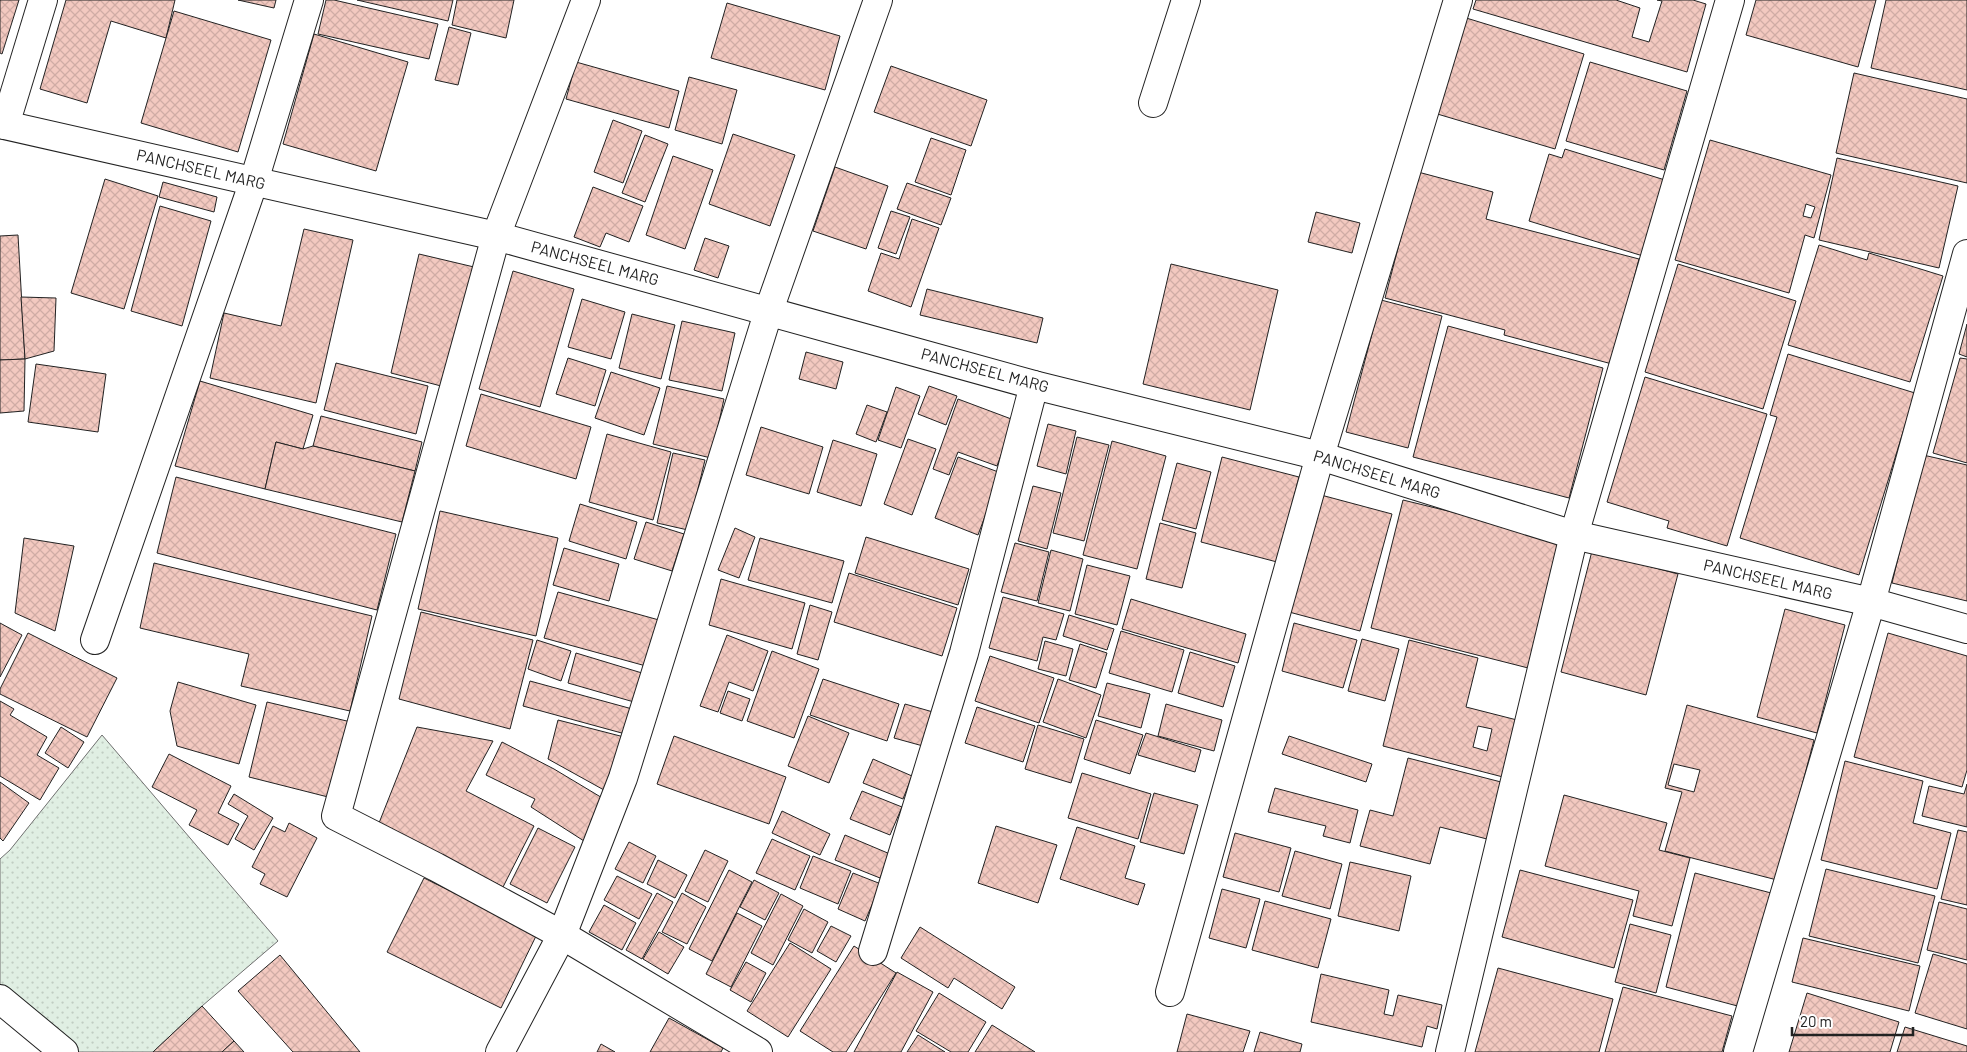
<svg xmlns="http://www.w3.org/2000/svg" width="1967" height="1052" viewBox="0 0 1967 1052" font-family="Barlow,sans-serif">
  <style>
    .park { fill: url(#park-dots); stroke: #6f6f6f }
    .building { fill: url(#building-cross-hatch); stroke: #222; fill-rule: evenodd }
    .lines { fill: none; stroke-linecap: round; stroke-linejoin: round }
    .minor-casing { stroke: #222; stroke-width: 30 }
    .minor { stroke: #fff; stroke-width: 28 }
    .labels { text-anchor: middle; stroke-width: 4; stroke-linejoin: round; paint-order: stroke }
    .street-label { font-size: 16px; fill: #222; stroke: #fff }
  </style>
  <defs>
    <pattern id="park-dots" width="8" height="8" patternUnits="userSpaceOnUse" patternTransform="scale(1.25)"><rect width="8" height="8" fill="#e0efe3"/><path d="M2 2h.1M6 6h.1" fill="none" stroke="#c0cdc2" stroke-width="1.8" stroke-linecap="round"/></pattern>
    <pattern id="building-cross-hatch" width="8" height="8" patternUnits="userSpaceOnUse" patternTransform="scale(1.25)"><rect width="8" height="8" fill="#f3c9c0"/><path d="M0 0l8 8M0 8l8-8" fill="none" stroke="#d0aca5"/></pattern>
  </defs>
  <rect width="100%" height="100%" fill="#fff"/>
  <path class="park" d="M102 735 278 941 202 1006 153 1052H64L0 999V859L10 850Z"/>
  <g class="building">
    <path d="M0 0H19L2 54 0 53Z"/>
    <path d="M66 0H175L166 38 111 21 87 103 40 89Z"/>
    <path d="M238 0H276L274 8Z"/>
    <path d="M326 0H334L438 24 429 59 318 34Z"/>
    <path d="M357 0H453L448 21Z"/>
    <path d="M457 0H514L506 38 452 25Z"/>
    <path d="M1476 0H1616L1640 8 1632 37 1649 42 1662 1 1657 0H1693L1706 4 1687 72 1473 9Z"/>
    <path d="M1756 0H1876L1858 67 1746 35Z"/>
    <path d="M1886 0H1967V90L1871 68Z"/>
    <path d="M727 3 840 36 825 90 711 58Z"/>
    <path d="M174 11 271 40 238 152 141 123Z"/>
    <path d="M1463 17 1584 54 1555 149 1434 113Z"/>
    <path d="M449 27 471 33 458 85 435 80Z"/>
    <path d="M314 34 408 62 376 171 283 144Z"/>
    <path d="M576 62 679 91 669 128 566 99Z"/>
    <path d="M1590 62 1687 91 1664 170 1566 141Z"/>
    <path d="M891 66 987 100 971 146 874 112Z"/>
    <path d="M1854 73 1967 99V183L1836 153Z"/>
    <path d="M689 77 737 90 722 144 675 130Z"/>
    <path d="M613 120 642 131 623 183 594 172Z"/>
    <path d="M733 134 795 155 770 226 709 204Z"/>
    <path d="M645 135 668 144 645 202 622 193Z"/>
    <path d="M931 138 966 150 951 195 915 182Z"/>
    <path d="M1710 140 1831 175 1814 238 1805 235 1789 293 1675 260ZM1806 204 1815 207 1811 218 1803 216Z"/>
    <path d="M1565 149 1665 180 1643 256 1529 221 1549 154 1562 158Z"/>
    <path d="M673 156 713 170 685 249 646 235Z"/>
    <path d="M1837 158 1958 186 1939 268 1819 240Z"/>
    <path d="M835 167 888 186 866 249 813 231Z"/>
    <path d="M1418 172 1493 192 1486 219 1639 259 1612 364 1504 335 1505 330 1385 298Z"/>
    <path d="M105 179 158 196 124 309 71 293Z"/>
    <path d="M163 182 217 197 214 212 159 197Z"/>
    <path d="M907 183 951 198 941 225 897 209Z"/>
    <path d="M593 187 643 206 629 242 606 233 600 247 574 237Z"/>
    <path d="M160 206 211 221 182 326 131 311Z"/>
    <path d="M891 211 910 217 896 254 878 248Z"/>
    <path d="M1316 212 1360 223 1352 253 1308 242Z"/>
    <path d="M912 219 939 228 911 307 868 291 881 253 899 259Z"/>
    <path d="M304 229 353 240 316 403 210 378 224 313 281 326Z"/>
    <path d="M18 235 25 359 0 360V236Z"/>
    <path d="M705 238 729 246 718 278 694 270Z"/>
    <path d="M1819 245 1867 260 1869 253 1943 276 1910 382 1788 345Z"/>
    <path d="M419 254 474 267 445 387 391 373Z"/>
    <path d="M1171 264 1278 290 1250 410 1143 384Z"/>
    <path d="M1678 264 1796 301 1763 409 1645 372Z"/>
    <path d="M513 271 574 289 540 407 479 389Z"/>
    <path d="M927 289 1043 318 1037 343 920 315Z"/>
    <path d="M21 297 56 298 54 351 25 359Z"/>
    <path d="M582 299 625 312 611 359 568 347Z"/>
    <path d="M1381 300 1442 316 1408 448 1346 432Z"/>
    <path d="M632 314 675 325 661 379 619 368Z"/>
    <path d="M682 321 735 333 722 391 669 380Z"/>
    <path d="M1967 324V357L1959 354Z"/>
    <path d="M1448 326 1603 368 1569 498 1413 457Z"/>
    <path d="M806 352 843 362 836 389 799 379Z"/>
    <path d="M1788 354 1915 393 1859 575 1740 538 1777 417 1770 415Z"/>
    <path d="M568 358 606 370 595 406 556 394Z"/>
    <path d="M1960 358 1967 359V463L1933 453Z"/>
    <path d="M25 359 24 411 0 413V360Z"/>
    <path d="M336 363 428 386 416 434 324 410Z"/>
    <path d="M36 364 106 374 98 432 28 422Z"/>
    <path d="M611 372 660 388 644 435 595 418Z"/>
    <path d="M1645 377 1767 414 1727 546 1667 528 1669 521 1607 502Z"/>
    <path d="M200 381 313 415 303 449 276 442 265 489 175 466Z"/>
    <path d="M667 386 724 399 711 458 653 444Z"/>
    <path d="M929 386 957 396 946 425 918 414Z"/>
    <path d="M896 387 920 396 901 448 878 440Z"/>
    <path d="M481 394 591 427 576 479 466 446Z"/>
    <path d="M958 399 1014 420 997 466 958 452 949 475 933 469Z"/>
    <path d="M867 405 887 412 876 442 856 434Z"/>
    <path d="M321 416 422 442 415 471 313 446Z"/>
    <path d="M1048 424 1076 431 1066 474 1037 466Z"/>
    <path d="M761 427 823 447 809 494 746 475Z"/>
    <path d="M607 434 671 452 653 520 589 502Z"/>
    <path d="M1077 437 1109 445 1084 541 1053 533Z"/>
    <path d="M908 439 936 449 912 515 884 504Z"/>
    <path d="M833 440 877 454 861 506 817 492Z"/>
    <path d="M1112 441 1166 456 1137 569 1083 555Z"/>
    <path d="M276 442 303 449 313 446 415 471 402 522 265 489Z"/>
    <path d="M673 453 705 460 688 530 657 523Z"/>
    <path d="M1923 455 1967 465V601L1892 583Z"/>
    <path d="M958 457 1001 473 978 535 935 518Z"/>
    <path d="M1222 457 1299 477 1277 562 1201 542Z"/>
    <path d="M1177 463 1211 472 1196 529 1162 520Z"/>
    <path d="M176 477 396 534 377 610 157 553Z"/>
    <path d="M1033 486 1061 493 1047 549 1018 541Z"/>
    <path d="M1321 495 1392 514 1360 631 1289 612Z"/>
    <path d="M1403 500 1562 539 1536 670 1371 628Z"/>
    <path d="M580 504 637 522 626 559 569 541Z"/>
    <path d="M440 511 558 538 536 636 418 609Z"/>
    <path d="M646 522 684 534 672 571 634 559Z"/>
    <path d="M1160 523 1196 533 1182 588 1146 579Z"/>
    <path d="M735 528 755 537 739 578 718 570Z"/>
    <path d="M866 537 969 569 958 605 855 573Z"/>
    <path d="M24 538 74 546 55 631 15 613Z"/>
    <path d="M760 538 844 561 832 603 748 580Z"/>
    <path d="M1015 543 1049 552 1037 601 1001 592Z"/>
    <path d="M564 548 619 564 609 601 553 585Z"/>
    <path d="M1051 550 1083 559 1070 611 1038 603Z"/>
    <path d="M1592 551 1678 574 1646 695 1561 672Z"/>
    <path d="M154 563 372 616 350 711 241 686 249 654 140 628Z"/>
    <path d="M1087 565 1130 576 1117 625 1075 614Z"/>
    <path d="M849 573 957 608 942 656 834 622Z"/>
    <path d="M721 579 805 603 792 649 709 625Z"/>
    <path d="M558 592 659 620 646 666 544 638Z"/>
    <path d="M1003 597 1064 614 1056 640 1043 637 1037 661 989 648Z"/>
    <path d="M1131 599 1246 634 1238 663 1122 629Z"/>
    <path d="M810 605 832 612 818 660 797 654Z"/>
    <path d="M1785 609 1845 625 1817 733 1757 717Z"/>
    <path d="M421 612 533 640 510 729 399 699Z"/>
    <path d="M1069 615 1114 629 1107 650 1063 636Z"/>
    <path d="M0 623 22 635 0 677Z"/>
    <path d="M1294 623 1357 640 1343 688 1282 671Z"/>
    <path d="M1121 631 1184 650 1172 692 1109 673Z"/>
    <path d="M28 633 117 678 87 737 0 694V689Z"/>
    <path d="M1888 633 1967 656V770L1962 787 1854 757Z"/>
    <path d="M727 635 768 651 753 691 729 682 718 712 700 706Z"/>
    <path d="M1362 639 1399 649 1385 701 1348 691Z"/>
    <path d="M537 640 571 651 561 681 528 669Z"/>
    <path d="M1409 640 1478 658 1466 707 1517 720 1503 777 1383 746ZM1478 726 1492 729 1487 751 1473 747Z"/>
    <path d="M1045 641 1073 649 1066 676 1038 669Z"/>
    <path d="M1080 644 1107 653 1096 688 1069 680Z"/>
    <path d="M772 651 819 669 794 738 747 721Z"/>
    <path d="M1190 652 1235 666 1223 707 1178 693Z"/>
    <path d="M576 653 642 673 634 702 568 683Z"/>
    <path d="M990 656 1054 678 1039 723 975 701Z"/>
    <path d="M823 679 899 704 887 741 810 715Z"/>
    <path d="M1058 679 1101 695 1086 738 1043 722Z"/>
    <path d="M530 681 636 710 629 735 523 706Z"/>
    <path d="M178 682 256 705 239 764 177 746 170 711Z"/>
    <path d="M1107 683 1150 694 1141 728 1098 716Z"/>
    <path d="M728 691 750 699 742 721 720 713Z"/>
    <path d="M0 701 14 709 10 715 47 737 37 755 59 768 40 800 0 776Z"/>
    <path d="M267 702 351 722 332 798 249 777Z"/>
    <path d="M905 704 933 712 923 746 894 738Z"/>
    <path d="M1166 704 1222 720 1214 751 1158 736Z"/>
    <path d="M1687 705 1814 740 1777 880 1665 851 1682 792 1665 788ZM1674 764 1700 770 1694 792 1668 785Z"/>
    <path d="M977 707 1035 726 1023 762 965 743Z"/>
    <path d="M808 716 849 733 829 783 788 766Z"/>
    <path d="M558 720 628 738 613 795 548 759Z"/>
    <path d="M1096 720 1143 735 1130 774 1084 759Z"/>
    <path d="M1038 725 1084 739 1071 783 1025 769Z"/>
    <path d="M61 727 84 742 68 768 45 753Z"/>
    <path d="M417 727 493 741 466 791 534 826 503 887 379 823Z"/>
    <path d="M1146 733 1201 750 1195 772 1138 755Z"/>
    <path d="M674 736 786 777 769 824 657 784Z"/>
    <path d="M1289 736 1372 764 1366 782 1282 754Z"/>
    <path d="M502 742 554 769 609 802 584 841 531 807 535 799 486 775Z"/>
    <path d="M169 754 231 786 218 813 239 824 228 845 189 825 197 810 152 787Z"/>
    <path d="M1408 758 1501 782 1487 839 1440 827 1430 864 1360 846 1370 810 1393 816Z"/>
    <path d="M873 759 912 776 903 799 863 783Z"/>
    <path d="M1845 761 1923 781 1913 823 1951 833 1937 889 1821 860Z"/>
    <path d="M1082 773 1151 794 1138 839 1068 818Z"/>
    <path d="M0 782 29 803 3 841 0 838Z"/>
    <path d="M1967 784V827L1922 816 1929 786 1964 794Z"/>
    <path d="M1275 788 1358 810 1350 843 1323 836 1326 826 1268 812Z"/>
    <path d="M862 791 902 807 890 835 850 819Z"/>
    <path d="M1154 793 1198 805 1184 854 1140 842Z"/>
    <path d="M234 794 273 818 254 850 235 839 248 816 228 804Z"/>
    <path d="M1564 795 1667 823 1659 850 1690 858 1672 926 1633 916 1639 891 1545 866Z"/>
    <path d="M782 811 830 834 820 855 772 833Z"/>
    <path d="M289 823 317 838 287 897 260 884 265 874 252 867 273 826 285 832Z"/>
    <path d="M996 826 1057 845 1038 903 978 883Z"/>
    <path d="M1077 827 1135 846 1125 878 1145 884 1138 905 1060 879Z"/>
    <path d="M538 828 575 847 547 903 510 884Z"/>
    <path d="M1958 830 1967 832V905L1941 899Z"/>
    <path d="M1235 833 1291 848 1279 892 1223 877Z"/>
    <path d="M845 835 890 854 880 878 835 860Z"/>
    <path d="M772 839 810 856 795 890 756 873Z"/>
    <path d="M629 842 656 856 643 883 615 869Z"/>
    <path d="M705 850 728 861 708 902 685 891Z"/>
    <path d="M1295 851 1342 864 1330 909 1282 896Z"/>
    <path d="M813 856 851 871 838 904 800 888Z"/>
    <path d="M658 860 687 875 675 898 647 884Z"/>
    <path d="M1350 862 1411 876 1399 931 1338 916Z"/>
    <path d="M1826 869 1935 896 1918 963 1809 936Z"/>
    <path d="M729 870 752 882 712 961 689 949Z"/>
    <path d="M1520 870 1633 900 1614 968 1502 937Z"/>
    <path d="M853 873 881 884 865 921 838 909Z"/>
    <path d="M1695 873 1775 894 1745 1008 1666 987Z"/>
    <path d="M617 876 652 894 639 919 604 900Z"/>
    <path d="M424 878 537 934 501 1008 387 952Z"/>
    <path d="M754 880 779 893 765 920 740 907Z"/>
    <path d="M1222 889 1260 899 1246 948 1209 938Z"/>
    <path d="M657 893 673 902 642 959 626 950Z"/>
    <path d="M682 893 706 907 687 944 662 932Z"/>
    <path d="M781 894 803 906 773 965 751 953Z"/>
    <path d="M1265 901 1331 919 1318 968 1252 950Z"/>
    <path d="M1939 902 1967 909V960L1927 950Z"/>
    <path d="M604 905 636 923 622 950 589 932Z"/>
    <path d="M804 909 828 922 812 953 788 940Z"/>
    <path d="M737 913 762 926 731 987 706 974Z"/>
    <path d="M1630 924 1671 935 1656 993 1615 982Z"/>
    <path d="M831 926 851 936 836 962 817 951Z"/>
    <path d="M920 927 1015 987 1002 1009 954 978 948 988 901 958Z"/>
    <path d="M659 932 684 947 668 974 643 959Z"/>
    <path d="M1803 938 1920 966 1909 1011 1792 982Z"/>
    <path d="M790 943 831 969 788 1037 747 1011Z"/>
    <path d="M854 946 896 973 846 1052H833L800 1031Z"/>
    <path d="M1933 954 1967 964V1029L1915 1013Z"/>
    <path d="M280 955 360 1052H293L238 991Z"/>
    <path d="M746 962 766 973 751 1002 730 990Z"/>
    <path d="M1498 968 1613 999 1599 1052H1475Z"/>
    <path d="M897 972 933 992 901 1052H854Z"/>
    <path d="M1321 974 1389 990 1384 1014 1393 1016 1398 995 1442 1005 1437 1029 1427 1026 1422 1047 1311 1022Z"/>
    <path d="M1623 987 1732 1016 1722 1052H1605Z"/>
    <path d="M939 993 986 1022 968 1052H951L916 1031Z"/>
    <path d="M1807 993 1899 1022 1890 1052H1789Z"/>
    <path d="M202 1006 234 1041 222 1052H153Z"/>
    <path d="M1187 1014 1250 1031 1243 1052H1177Z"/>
    <path d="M669 1018 723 1048 721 1052H650Z"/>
    <path d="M992 1025 1035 1052H975Z"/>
    <path d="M1905 1027 1967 1046V1052H1897Z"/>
    <path d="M1260 1032 1302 1044 1300 1052H1254Z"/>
    <path d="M918 1035 945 1052H907Z"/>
    <path d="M234 1041 244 1052H222Z"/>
    <path d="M601 1044 615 1052H597Z"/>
  </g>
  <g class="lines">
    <g class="minor-casing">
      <g id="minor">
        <path d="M586 0 496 236 336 816 436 867 562 935 758 1052"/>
        <path d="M1153 103 1186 0"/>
        <path d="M0 124 496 236 1034 385 1320 456 1574 535 1871 602 1967 629"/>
        <path d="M5 125 43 0"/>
        <path d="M95 640 254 181 309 0"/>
        <path d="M873 951 964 653 1034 385"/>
        <path d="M1170 992 1320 456 1458 0"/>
        <path d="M0 999 64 1052"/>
        <path d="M500 1052 562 935 623 778 769 310 878 0"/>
        <path d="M1450 1052 1574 535 1730 0"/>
        <path d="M1738 1052 1871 602 1967 254"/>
      </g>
    </g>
    <use href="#minor" class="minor"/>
  </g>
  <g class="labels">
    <g class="street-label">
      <text transform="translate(201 169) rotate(13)" y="6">PANCHSEEL MARG</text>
      <text transform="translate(595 263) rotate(15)" y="6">PANCHSEEL MARG</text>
      <text transform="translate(985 370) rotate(15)" y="6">PANCHSEEL MARG</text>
      <text transform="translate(1377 474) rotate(17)" y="6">PANCHSEEL MARG</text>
      <text transform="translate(1768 579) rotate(13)" y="6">PANCHSEEL MARG</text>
    </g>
  </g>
  <path d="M1792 1027v8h121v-8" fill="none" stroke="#222222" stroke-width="2.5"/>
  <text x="1800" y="1027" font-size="15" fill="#222222" stroke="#ffffff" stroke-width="4" paint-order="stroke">20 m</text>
</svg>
